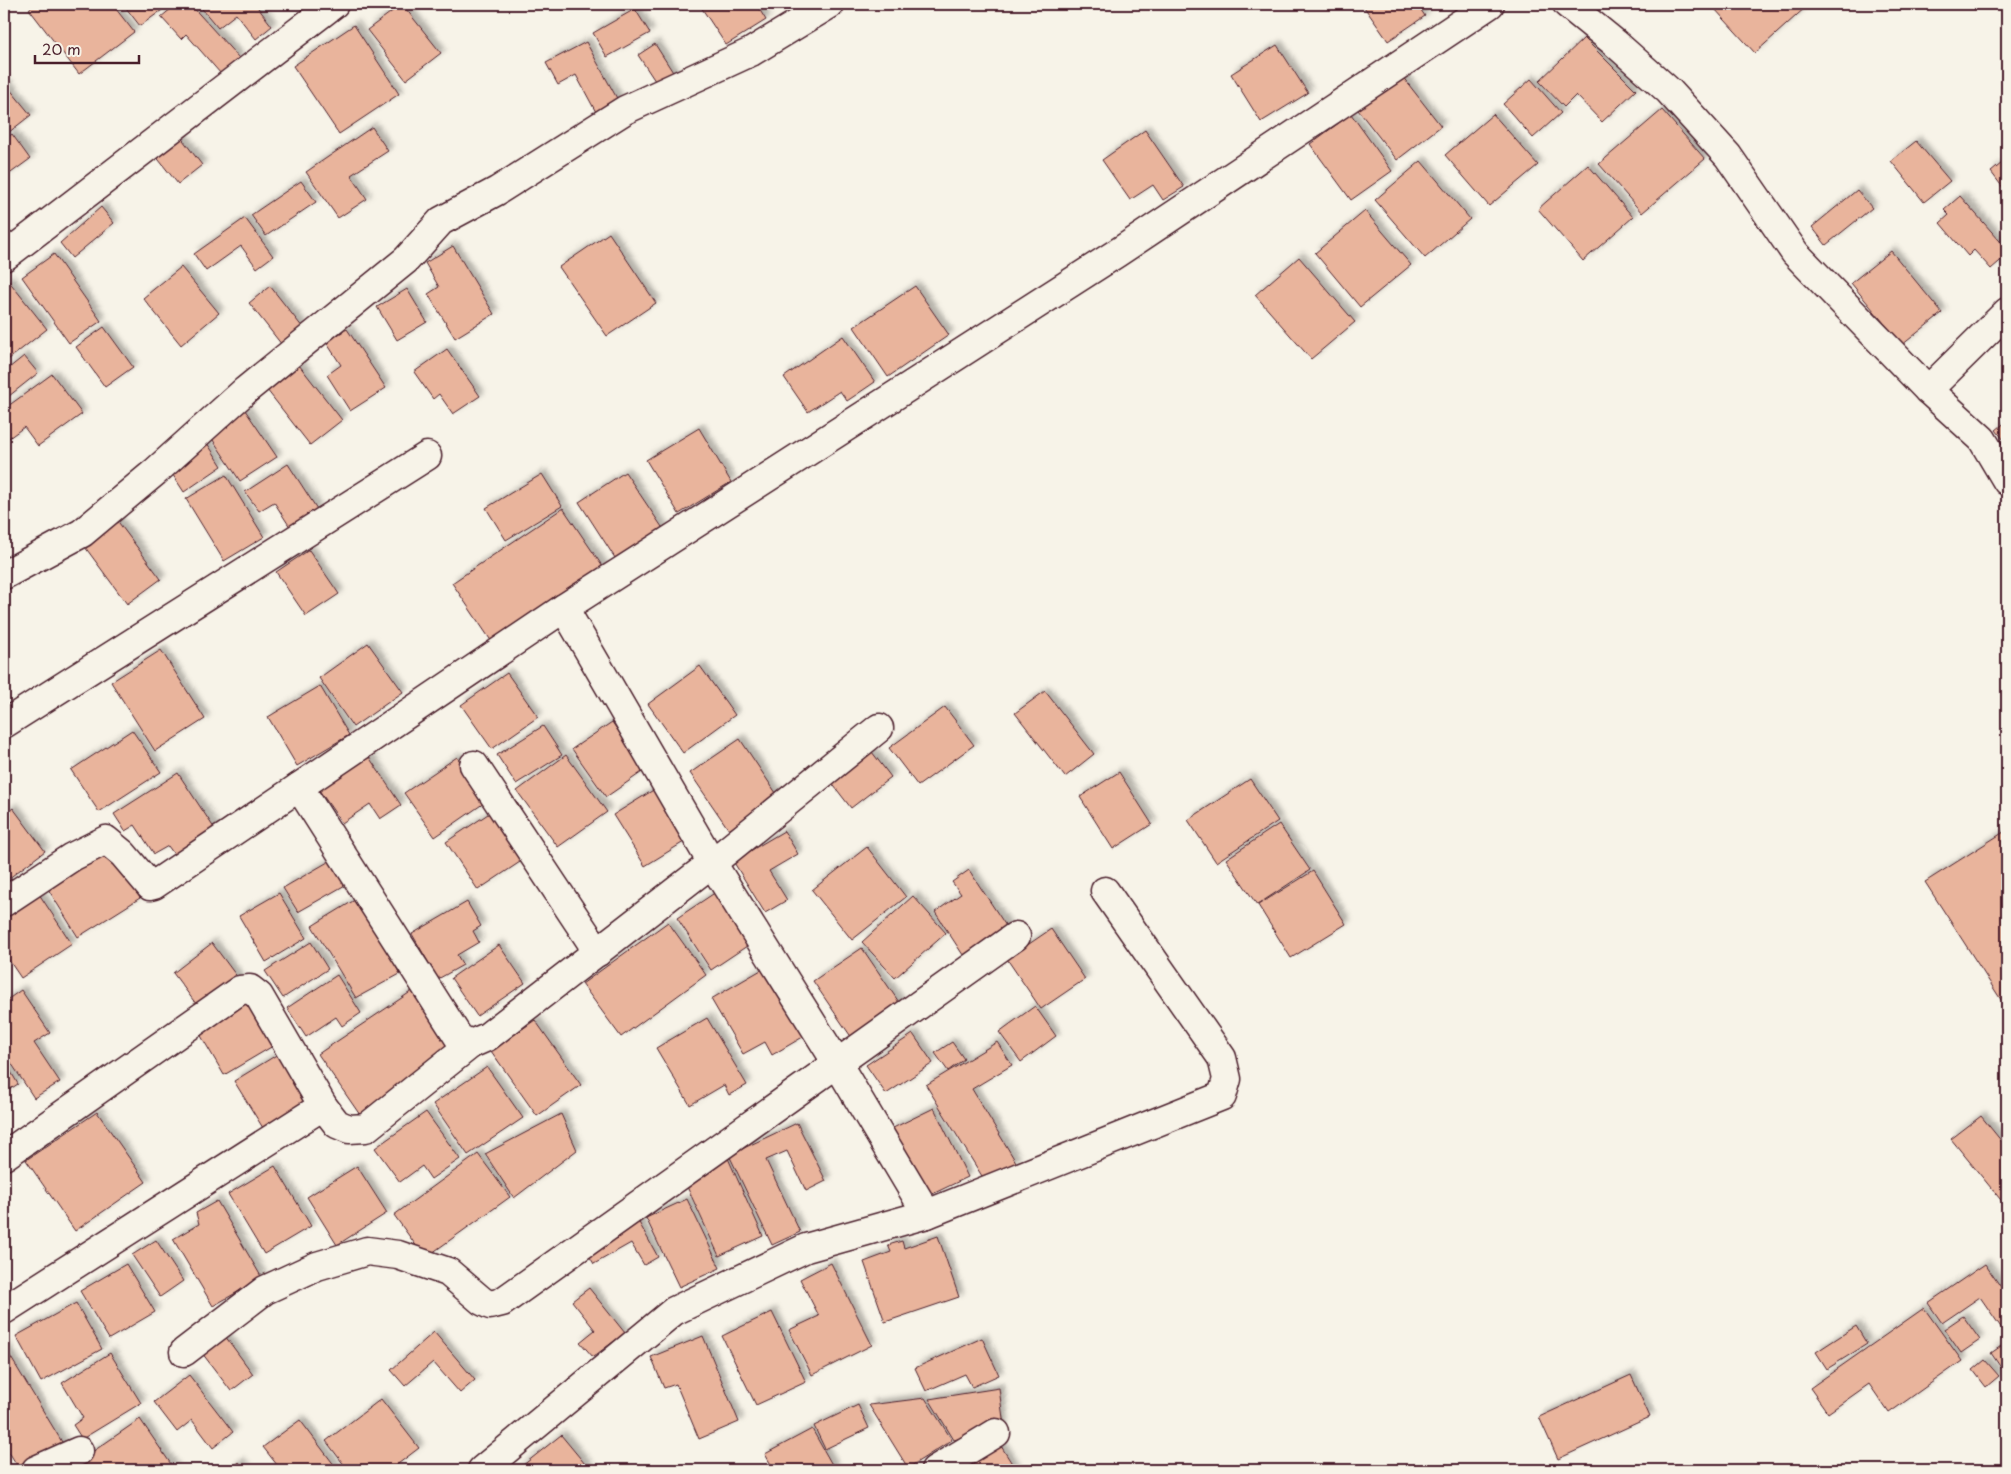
<svg xmlns="http://www.w3.org/2000/svg" width="2011" height="1474" viewBox="0 0 2011 1474" font-family="'Playpen Sans',sans-serif">
  <style>
    .building { fill: #e9b49c; stroke: #4a1f2b; filter: url(#shadow) }
    .lines { fill: none; stroke-linecap: round; stroke-linejoin: round }
    .street-casing { stroke: #4a1f2b; stroke-width: 31 }
    .street { stroke: #f7f3e8; stroke-width: 28 }
  </style>
  <defs>
    <filter id="shadow"><feDropShadow dx="4.5" dy="-4.5" stdDeviation="2.5" flood-color="#0004"/></filter>
  </defs>
  <rect width="100%" height="100%" fill="#f7f3e8"/>
  <filter id="ink" filterUnits="userSpaceOnUse"><feTurbulence type="fractalNoise" baseFrequency=".02" numOctaves="2"/><feDisplacementMap in="SourceGraphic" scale="10" xChannelSelector="R" yChannelSelector="G"/><feConvolveMatrix kernelMatrix="1 2 1 2 8 2 1 2 1" color-interpolation-filters="sRGB"/></filter>
  <g filter="url(#ink)">
    <g class="building">
      <path d="M36 4H112L134 32 79 74 29 9Z"/>
      <path d="M123 4H157L162 10 140 26Z"/>
      <path d="M177 4H190L239 58 221 74 186 34 181 39 161 17Z"/>
      <path d="M198 4H255L272 26 256 39 236 14 218 28Z"/>
      <path d="M402 4 441 53 406 80 367 30Z"/>
      <path d="M699 4H756L766 20 726 45Z"/>
      <path d="M1362 4H1417L1425 16 1388 41Z"/>
      <path d="M1718 4H1805L1807 6 1755 53 1714 8Z"/>
      <path d="M635 9 650 33 607 57 593 33Z"/>
      <path d="M354 25 399 94 339 134 293 66Z"/>
      <path d="M1584 38 1636 90 1602 122 1576 95 1564 107 1539 81Z"/>
      <path d="M586 42 619 102 597 114 576 75 558 85 546 63Z"/>
      <path d="M655 44 676 77 659 87 638 55Z"/>
      <path d="M1277 45 1308 93 1261 122 1231 74Z"/>
      <path d="M1402 76 1441 126 1397 160 1358 110Z"/>
      <path d="M1531 79 1561 113 1533 138 1503 104Z"/>
      <path d="M4 82 31 115 4 136Z"/>
      <path d="M1662 110 1705 159 1642 213 1599 164Z"/>
      <path d="M1351 114 1392 171 1351 200 1310 144Z"/>
      <path d="M1493 114 1538 165 1489 206 1445 155Z"/>
      <path d="M372 127 388 151 351 175 367 199 338 218 306 172Z"/>
      <path d="M1145 130 1184 187 1163 200 1153 185 1130 200 1102 160Z"/>
      <path d="M12 134 30 159 4 178V140Z"/>
      <path d="M180 136 202 165 178 184 155 155Z"/>
      <path d="M1916 141 1950 181 1924 202 1891 161Z"/>
      <path d="M2007 159V193L1991 172Z"/>
      <path d="M1421 161 1470 219 1425 258 1375 200Z"/>
      <path d="M1588 165 1633 217 1583 261 1538 209Z"/>
      <path d="M301 181 316 202 266 236 251 215Z"/>
      <path d="M1857 190 1872 208 1826 245 1812 227Z"/>
      <path d="M1960 196 2007 249V255L1991 269 1974 250 1968 256 1940 223 1949 215 1944 210Z"/>
      <path d="M101 207 114 223 72 258 60 243Z"/>
      <path d="M1365 211 1411 265 1360 307 1315 253Z"/>
      <path d="M245 218 273 256 257 268 241 246 206 271 194 254Z"/>
      <path d="M609 233 656 303 607 336 559 267Z"/>
      <path d="M453 246 494 314 455 338 428 294 439 287 425 263Z"/>
      <path d="M1891 251 1942 313 1902 345 1851 283Z"/>
      <path d="M54 254 101 321 69 343 22 277Z"/>
      <path d="M1299 257 1355 322 1311 359 1255 295Z"/>
      <path d="M181 267 219 313 181 345 143 298Z"/>
      <path d="M8 280 47 329 4 363V283Z"/>
      <path d="M270 286 303 328 282 345 249 303Z"/>
      <path d="M915 286 949 335 888 377 854 327Z"/>
      <path d="M407 289 427 322 397 340 377 307Z"/>
      <path d="M104 327 133 367 105 387 76 347Z"/>
      <path d="M347 329 386 388 350 411 327 375 341 365 326 342Z"/>
      <path d="M843 336 875 382 847 401 840 391 808 412 784 377Z"/>
      <path d="M447 349 480 396 453 414 439 394 433 399 414 372Z"/>
      <path d="M24 356 38 373 4 400V372Z"/>
      <path d="M299 365 342 420 310 445 267 390Z"/>
      <path d="M52 374 82 414 38 446 24 427 9 438 4 431V409Z"/>
      <path d="M245 410 277 457 240 481 209 434Z"/>
      <path d="M2007 421V444L1996 430Z"/>
      <path d="M699 428 731 482 679 514 646 460Z"/>
      <path d="M207 443 222 466 184 492 169 469Z"/>
      <path d="M288 464 317 509 290 527 274 502 259 511 245 492Z"/>
      <path d="M625 472 664 530 617 561 579 502Z"/>
      <path d="M542 474 562 506 506 540 486 508Z"/>
      <path d="M226 475 264 537 224 561 186 499Z"/>
      <path d="M563 508 605 570 494 645 452 583Z"/>
      <path d="M116 519 161 579 127 604 82 543Z"/>
      <path d="M309 550 339 594 306 616 276 572Z"/>
      <path d="M368 643 403 692 353 727 319 678Z"/>
      <path d="M161 650 205 719 155 751 111 682Z"/>
      <path d="M700 666 735 715 683 753 648 704Z"/>
      <path d="M507 673 538 717 492 749 461 705Z"/>
      <path d="M320 686 349 735 297 766 268 717Z"/>
      <path d="M1045 691 1094 754 1065 777 1015 713Z"/>
      <path d="M945 707 974 745 918 786 889 748Z"/>
      <path d="M612 722 645 770 606 797 572 749Z"/>
      <path d="M543 726 562 755 516 784 497 755Z"/>
      <path d="M132 730 161 772 99 812 71 770Z"/>
      <path d="M740 739 778 796 729 830 690 773Z"/>
      <path d="M872 752 891 777 851 808 831 782Z"/>
      <path d="M566 755 607 812 558 847 517 791Z"/>
      <path d="M369 757 401 805 380 819 370 804 342 823 319 790Z"/>
      <path d="M457 757 487 801 435 837 404 793Z"/>
      <path d="M1119 772 1152 824 1113 849 1080 797Z"/>
      <path d="M178 773 216 831 176 857 168 846 154 854 135 825 125 831 114 814Z"/>
      <path d="M1250 779 1278 821 1216 862 1188 820Z"/>
      <path d="M655 789 687 840 645 866 613 815Z"/>
      <path d="M13 808 45 851 4 882V815Z"/>
      <path d="M494 810 526 858 478 890 446 842Z"/>
      <path d="M1279 824 1310 870 1257 905 1226 859Z"/>
      <path d="M2007 830V1009L1925 882Z"/>
      <path d="M784 831 798 854 769 871 787 900 765 913 733 861Z"/>
      <path d="M867 847 906 897 852 940 812 890Z"/>
      <path d="M110 850 140 898 78 937 48 889Z"/>
      <path d="M340 855 354 880 298 912 283 888Z"/>
      <path d="M969 870 1008 929 965 958 935 912 961 894 952 882Z"/>
      <path d="M1313 871 1346 924 1291 958 1258 905Z"/>
      <path d="M719 890 753 942 711 970 677 918Z"/>
      <path d="M279 893 306 938 266 962 239 916Z"/>
      <path d="M39 894 72 944 21 978 4 953V916Z"/>
      <path d="M913 896 946 933 895 978 862 942Z"/>
      <path d="M358 898 400 974 356 998 312 926Z"/>
      <path d="M467 902 481 926 473 931 479 942 457 955 463 965 438 979 412 934Z"/>
      <path d="M668 922 706 975 621 1037 582 984Z"/>
      <path d="M1051 929 1085 979 1041 1009 1007 959Z"/>
      <path d="M311 942 328 969 283 998 265 971Z"/>
      <path d="M212 943 241 982 202 1012 173 973Z"/>
      <path d="M499 945 525 983 477 1016 451 978Z"/>
      <path d="M862 948 903 1008 854 1041 813 981Z"/>
      <path d="M768 966 808 1034 772 1055 765 1042 743 1054 711 999Z"/>
      <path d="M337 975 361 1013 342 1026 336 1017 306 1037 287 1008Z"/>
      <path d="M415 989 456 1050 360 1115 318 1054Z"/>
      <path d="M21 990 50 1033 34 1043 60 1082 34 1098 4 1052V1002Z"/>
      <path d="M251 997 278 1043 224 1075 197 1029Z"/>
      <path d="M1035 1006 1056 1036 1021 1062 999 1032Z"/>
      <path d="M707 1018 747 1085 729 1095 724 1085 690 1105 656 1048Z"/>
      <path d="M535 1020 581 1085 537 1116 491 1051Z"/>
      <path d="M913 1034 933 1063 886 1094 866 1065Z"/>
      <path d="M952 1042 964 1059 948 1071 935 1053Z"/>
      <path d="M997 1042 1012 1065 972 1089 1016 1162 985 1181 926 1085Z"/>
      <path d="M283 1051 312 1097 263 1128 234 1081Z"/>
      <path d="M4 1060 18 1084 4 1093Z"/>
      <path d="M487 1067 523 1118 468 1155 433 1104Z"/>
      <path d="M934 1108 968 1177 924 1198 891 1129Z"/>
      <path d="M97 1112 146 1182 75 1231 26 1160Z"/>
      <path d="M426 1112 460 1159 431 1179 422 1166 400 1182 375 1148Z"/>
      <path d="M561 1114 577 1150 514 1198 485 1154Z"/>
      <path d="M1981 1116 2007 1148V1204L2005 1205 1951 1139Z"/>
      <path d="M797 1123 826 1181 806 1191 787 1151 766 1160 800 1232 772 1245 729 1155Z"/>
      <path d="M478 1154 510 1197 425 1258 394 1215Z"/>
      <path d="M727 1156 763 1236 719 1256 682 1176Z"/>
      <path d="M275 1166 311 1226 264 1254 228 1194Z"/>
      <path d="M357 1166 387 1213 337 1245 307 1197Z"/>
      <path d="M687 1199 720 1268 679 1287 646 1218Z"/>
      <path d="M217 1201 262 1278 213 1306 173 1239 199 1224 196 1213Z"/>
      <path d="M636 1217 658 1257 644 1265 631 1243 594 1264 584 1247Z"/>
      <path d="M938 1236 959 1297 885 1322 864 1262 891 1252 888 1245 902 1241 904 1248Z"/>
      <path d="M156 1240 183 1281 160 1297 132 1255Z"/>
      <path d="M831 1263 872 1345 812 1375 789 1330 819 1316 800 1279Z"/>
      <path d="M126 1264 155 1312 109 1339 80 1291Z"/>
      <path d="M1985 1264 2007 1296V1336L1980 1297 1942 1323 1928 1303Z"/>
      <path d="M589 1288 625 1333 593 1357 580 1342 595 1330 572 1301Z"/>
      <path d="M76 1303 102 1349 41 1382 16 1336Z"/>
      <path d="M1924 1308 1962 1361 1889 1413 1869 1384 1828 1413 1810 1388Z"/>
      <path d="M772 1312 806 1382 756 1405 722 1336Z"/>
      <path d="M1963 1316 1980 1340 1961 1353 1944 1329Z"/>
      <path d="M1856 1326 1867 1344 1827 1369 1816 1352Z"/>
      <path d="M434 1332 475 1380 460 1393 433 1362 405 1386 391 1370Z"/>
      <path d="M225 1336 253 1374 231 1391 202 1353Z"/>
      <path d="M703 1336 739 1422 699 1439 676 1384 664 1388 651 1357Z"/>
      <path d="M982 1338 999 1375 972 1387 965 1374 926 1391 915 1368Z"/>
      <path d="M2007 1342V1370L2004 1372 1991 1353Z"/>
      <path d="M4 1346 65 1447 26 1470H20L4 1444Z"/>
      <path d="M110 1353 141 1403 82 1439 73 1425 83 1418 62 1383Z"/>
      <path d="M1985 1360 1999 1376 1986 1387 1973 1370Z"/>
      <path d="M189 1375 233 1432 213 1448 192 1420 177 1432 154 1402Z"/>
      <path d="M1631 1375 1650 1417 1558 1459 1539 1417Z"/>
      <path d="M999 1388 1004 1426 954 1440 929 1399Z"/>
      <path d="M925 1398 952 1440 908 1468 869 1405Z"/>
      <path d="M381 1399 419 1448 390 1470H348L326 1441Z"/>
      <path d="M858 1405 869 1428 825 1449 814 1426Z"/>
      <path d="M140 1419 175 1470H71L69 1468Z"/>
      <path d="M300 1420 338 1470H281L263 1447Z"/>
      <path d="M812 1429 835 1470H774L765 1454Z"/>
      <path d="M561 1435 590 1470H517Z"/>
      <path d="M1001 1446 1016 1470H961Z"/>
      <path d="M239 1462 246 1470H230Z"/>
    </g>
    <g class="lines">
      <g class="street-casing">
        <g id="street">
          <path d="M1567 4 1615 43 1669 91 1728 156 1795 253 1928 390 1982 439 2007 481"/>
          <path d="M4 257 334 4"/>
          <path d="M1928 390 2007 312"/>
          <path d="M4 575 82 533 155 472 246 390 406 260 441 221 497 191 625 110 751 52 830 4"/>
          <path d="M564 608 712 863 837 1063 927 1214"/>
          <path d="M4 724 427 456"/>
          <path d="M474 765 598 952"/>
          <path d="M299 787 459 1038 471 1044 487 1037 712 863 879 728"/>
          <path d="M4 902 72 857 106 840 123 854 150 886 154 885 564 608 1117 253 1490 4"/>
          <path d="M4 1156 240 990 250 989 259 996 323 1106 337 1124 349 1129 366 1128 471 1044"/>
          <path d="M4 1310 323 1106"/>
          <path d="M184 1352 265 1290 317 1266 367 1251 398 1255 448 1272 482 1301 490 1305 502 1302 1016 936"/>
          <path d="M36 1470 79 1451"/>
          <path d="M482 1470 674 1311 806 1248 927 1214 1222 1096 1227 1079 1222 1058 1105 891"/>
          <path d="M935 1470 996 1433"/>
        </g>
      </g>
      <use href="#street" class="street"/>
    </g>
  </g>
  <rect width="2011" height="1474" fill="none" stroke="#f7f3e8" stroke-width="20"/>
  <rect x="10" y="10" width="1991" height="1454" fill="none" stroke="#4a1f2b" stroke-width="2" filter="url(#ink)"/>
  <path d="M35 55v8h104v-8" fill="none" stroke="#4a1f2b" stroke-width="2.5"/>
  <text x="42" y="55" font-size="15" fill="#4a1f2b" stroke="#f7f3e8" stroke-width="4" paint-order="stroke">20 m</text>
</svg>
